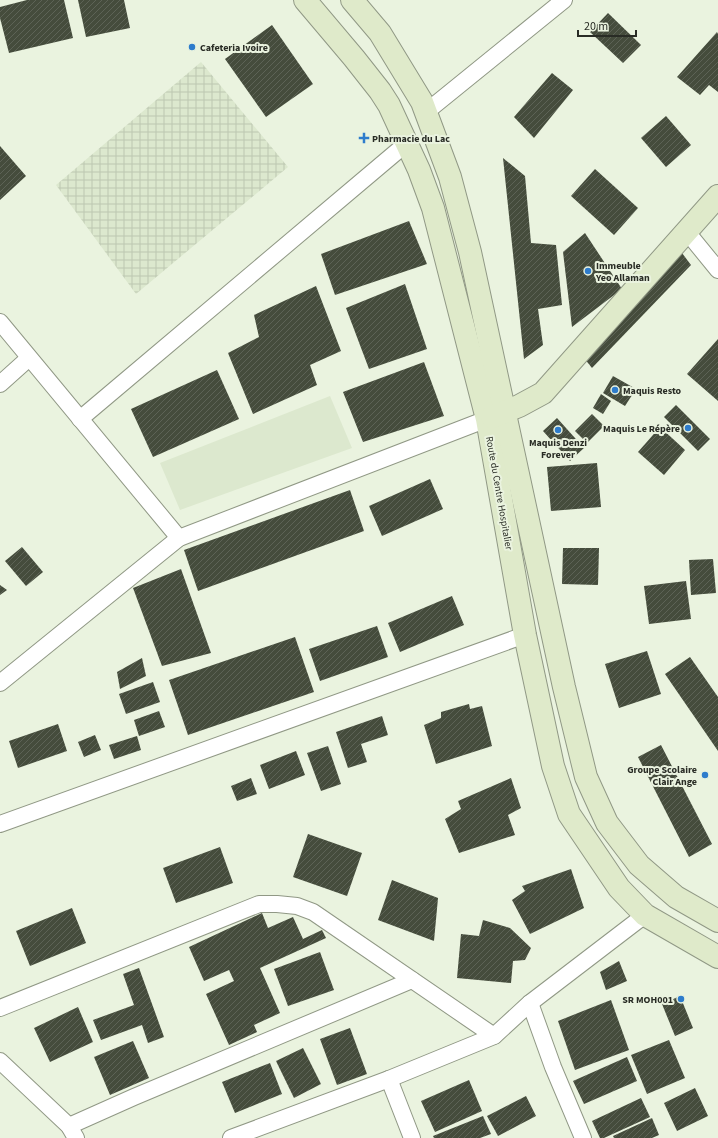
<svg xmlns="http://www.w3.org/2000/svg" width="718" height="1138" viewBox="0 0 718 1138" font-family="'Source Sans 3',sans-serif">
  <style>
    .built { fill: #dce8ce }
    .industrial { fill: url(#industrial-grid) }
    .building { fill: url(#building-hatch) }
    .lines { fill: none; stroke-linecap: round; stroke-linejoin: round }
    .street-casing { stroke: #909885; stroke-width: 18 }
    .secondary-casing { stroke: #909885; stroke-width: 24 }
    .street { stroke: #fff; stroke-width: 16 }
    .secondary { stroke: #dfeaca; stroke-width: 22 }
    .poi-dot { fill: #2e7ccc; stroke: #eaf3df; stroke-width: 1.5 }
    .labels { text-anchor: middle; stroke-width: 4; stroke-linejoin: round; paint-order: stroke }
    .poi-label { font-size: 10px; font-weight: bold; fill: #292c25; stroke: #eaf3df; text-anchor: start }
    .street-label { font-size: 10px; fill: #292c25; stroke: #eaf3df }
  </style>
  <defs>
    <pattern id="industrial-grid" width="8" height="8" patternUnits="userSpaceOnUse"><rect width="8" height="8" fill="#dce8ce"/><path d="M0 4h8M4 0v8" fill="none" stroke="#bdc7b1"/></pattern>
    <pattern id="building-hatch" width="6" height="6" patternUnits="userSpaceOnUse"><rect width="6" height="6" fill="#454c3c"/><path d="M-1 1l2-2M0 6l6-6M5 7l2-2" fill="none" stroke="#5d6356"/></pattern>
  </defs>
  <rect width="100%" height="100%" fill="#eaf3df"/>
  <path class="built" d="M330 396 352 448 180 510 160 463Z"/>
  <path class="industrial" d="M201 62 288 167 136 294 56 185Z"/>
  <g class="building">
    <path d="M27 0H64L73 38 9 53 0 18V7Z"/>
    <path d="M78 0H124L130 28 86 37Z"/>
    <path d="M608 13 641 45 623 63 590 32Z"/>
    <path d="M272 25 313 84 266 117 225 59Z"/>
    <path d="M717 32 718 34V92L709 85 700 95 677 77Z"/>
    <path d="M552 73 573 90 534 138 514 117Z"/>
    <path d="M666 116 691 145 666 167 641 138Z"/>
    <path d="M0 146 26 176 0 200Z"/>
    <path d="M503 158 525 176 531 243 556 245 562 305 538 309 543 345 524 359Z"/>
    <path d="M595 169 638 208 614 235 571 196Z"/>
    <path d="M409 221 427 264 335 295 321 254Z"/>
    <path d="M585 233 622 289 572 327 563 252Z"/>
    <path d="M682 253 691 265 592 368 584 358Z"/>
    <path d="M405 284 427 349 369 369 346 308Z"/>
    <path d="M316 286 341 351 310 365 317 385 253 414 228 353 259 337 254 315Z"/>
    <path d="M718 339V401L687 374Z"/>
    <path d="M424 362 444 416 363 442 343 392Z"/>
    <path d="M217 370 239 419 153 457 131 409Z"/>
    <path d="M613 376 636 389 625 406 603 393Z"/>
    <path d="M601 394 611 401 603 414 593 408Z"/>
    <path d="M676 405 710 439 698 451 664 417Z"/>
    <path d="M592 414 604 426 587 443 575 431Z"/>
    <path d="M557 418 584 448 570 461 543 431Z"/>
    <path d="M660 427 685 450 664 475 638 452Z"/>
    <path d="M597 463 601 507 551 511 547 467Z"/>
    <path d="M430 479 443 509 382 536 369 506Z"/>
    <path d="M350 490 364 531 198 591 184 550Z"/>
    <path d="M22 547 43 572 26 586 5 561Z"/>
    <path d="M563 548H599L598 585 562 584Z"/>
    <path d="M713 559 716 593 691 595 689 560Z"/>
    <path d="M181 569 211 653 162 666 133 588Z"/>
    <path d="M686 581 691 619 649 624 644 586Z"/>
    <path d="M0 585 7 590 0 595Z"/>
    <path d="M452 596 464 625 400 652 388 623Z"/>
    <path d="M377 626 388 657 320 681 309 649Z"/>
    <path d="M295 637 314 692 188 735 169 680Z"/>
    <path d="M647 651 661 694 619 708 605 664Z"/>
    <path d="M690 657 718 697V751L665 674Z"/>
    <path d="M142 658 146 676 120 689 117 672Z"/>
    <path d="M153 682 160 702 126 714 119 694Z"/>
    <path d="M469 704 470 709 482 706 492 746 436 764 424 725 441 718V712Z"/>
    <path d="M159 711 165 727 139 736 134 720Z"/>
    <path d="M382 716 388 735 361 744 367 762 348 768 336 732Z"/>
    <path d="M58 724 67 751 18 768 9 741Z"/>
    <path d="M95 735 101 750 84 757 78 742Z"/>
    <path d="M137 736 141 750 114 759 109 745Z"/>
    <path d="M661 745 712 844 689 857 638 757Z"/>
    <path d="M328 746 341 784 321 791 307 753Z"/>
    <path d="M296 751 305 775 269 789 260 765Z"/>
    <path d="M251 778 257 794 237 801 231 786Z"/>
    <path d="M511 778 521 808 508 815 515 835 459 853 445 819 461 809 458 801Z"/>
    <path d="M308 834 362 853 347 896 293 877Z"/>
    <path d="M220 847 233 883 176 903 163 868Z"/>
    <path d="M571 869 584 908 530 934 512 900 525 891 522 886Z"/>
    <path d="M392 880 438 898 434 941 378 920Z"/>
    <path d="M72 908 86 943 30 966 16 931Z"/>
    <path d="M262 913 268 928 293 917 303 939 322 930 326 938 260 968 280 1013 254 1025 257 1032 229 1045 206 994 234 981 229 970 204 981 189 947Z"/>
    <path d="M483 920 510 928 531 948 525 960 513 961 511 983 457 978 461 934 479 936Z"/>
    <path d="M320 952 334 990 288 1006 274 969Z"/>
    <path d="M619 961 627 981 606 990 600 972Z"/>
    <path d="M139 968 164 1037 148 1043 142 1025 101 1040 93 1020 134 1005 123 974Z"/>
    <path d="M680 996 693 1028 675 1036 662 1004Z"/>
    <path d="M611 1000 629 1050 575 1070 558 1021 583 1011Z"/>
    <path d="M78 1007 93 1042 50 1062 34 1028Z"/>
    <path d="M350 1028 367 1074 337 1085 320 1039Z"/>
    <path d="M669 1040 685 1078 647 1094 631 1055Z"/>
    <path d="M133 1041 149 1078 110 1095 94 1057Z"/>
    <path d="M303 1048 321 1084 294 1098 276 1061Z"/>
    <path d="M627 1057 637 1081 584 1104 573 1081Z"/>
    <path d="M270 1063 282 1094 235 1113 222 1082Z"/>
    <path d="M469 1080 482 1111 435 1132 421 1101Z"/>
    <path d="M695 1088 708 1116 677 1131 664 1103Z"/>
    <path d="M526 1096 536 1116 498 1136 487 1116Z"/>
    <path d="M641 1098 650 1117 604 1138H600L592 1121Z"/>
    <path d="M483 1116 491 1134 480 1138H434L433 1136Z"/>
    <path d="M652 1118 659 1135 652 1138H614L613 1136Z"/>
  </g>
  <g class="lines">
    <g class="street-casing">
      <g id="street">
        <path d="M426 112 564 0"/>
        <path d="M687 232 718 270"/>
        <path d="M0 322 179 538"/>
        <path d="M0 384 29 358"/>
        <path d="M80 419 407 143"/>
        <path d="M0 683 179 538 487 419"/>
        <path d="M0 824 525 635"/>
        <path d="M530 1003 553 1067 583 1138"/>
        <path d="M0 1008 259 904H277L297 906 313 912 494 1036"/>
        <path d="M0 1061 69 1126 76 1138"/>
        <path d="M389 1079 412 1138"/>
        <path d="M69 1126 134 1097 412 980"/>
        <path d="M231 1138 389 1079 494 1036 530 1003 645 915"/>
      </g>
    </g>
    <g class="secondary-casing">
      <g id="secondary">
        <path d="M305 0 354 58 380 91 389 105 419 170 433 208 487 419 525 635 553 766 569 814 619 888 645 915 718 957"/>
        <path d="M352 0 380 33 422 102 450 177 470 252 564 687 586 777 607 823 639 865 676 897 718 921"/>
        <path d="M492 417 519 406 543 393 718 196"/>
      </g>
    </g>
    <use href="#street" class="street"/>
    <use href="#secondary" class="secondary"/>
  </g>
  <g class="poi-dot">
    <circle cx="192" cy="47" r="4"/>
    <path d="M362 132h4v4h4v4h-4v4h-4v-4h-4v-4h4z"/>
    <circle cx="588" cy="271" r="4"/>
    <circle cx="615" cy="390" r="4"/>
    <circle cx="688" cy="428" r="4"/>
    <circle cx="558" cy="430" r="4"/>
    <circle cx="705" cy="775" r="4"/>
    <circle cx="681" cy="999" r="4"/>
  </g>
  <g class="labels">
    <g class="poi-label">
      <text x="200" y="51">Cafeteria Ivoire</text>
      <text x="372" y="142">Pharmacie du Lac</text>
      <text x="596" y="269">Immeuble<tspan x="596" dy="12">Yeo Allaman</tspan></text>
      <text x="623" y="394">Maquis Resto</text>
      <text x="680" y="432" text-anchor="end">Maquis Le Répère</text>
      <text x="558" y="446" text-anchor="middle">Maquis Denzi<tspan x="558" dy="12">Forever</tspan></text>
      <text x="697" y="773" text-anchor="end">Groupe Scolaire<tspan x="697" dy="12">Clair Ange</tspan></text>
      <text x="673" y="1003" text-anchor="end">SR MOH001</text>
    </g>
    <g class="street-label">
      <text transform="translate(500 493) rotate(80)" y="4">Route du Centre Hospitalier</text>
    </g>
  </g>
  <path d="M578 30v6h58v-6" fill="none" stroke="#292c25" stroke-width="2"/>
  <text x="584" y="30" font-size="12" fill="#292c25" stroke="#eaf3df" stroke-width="3" paint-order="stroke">20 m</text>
</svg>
